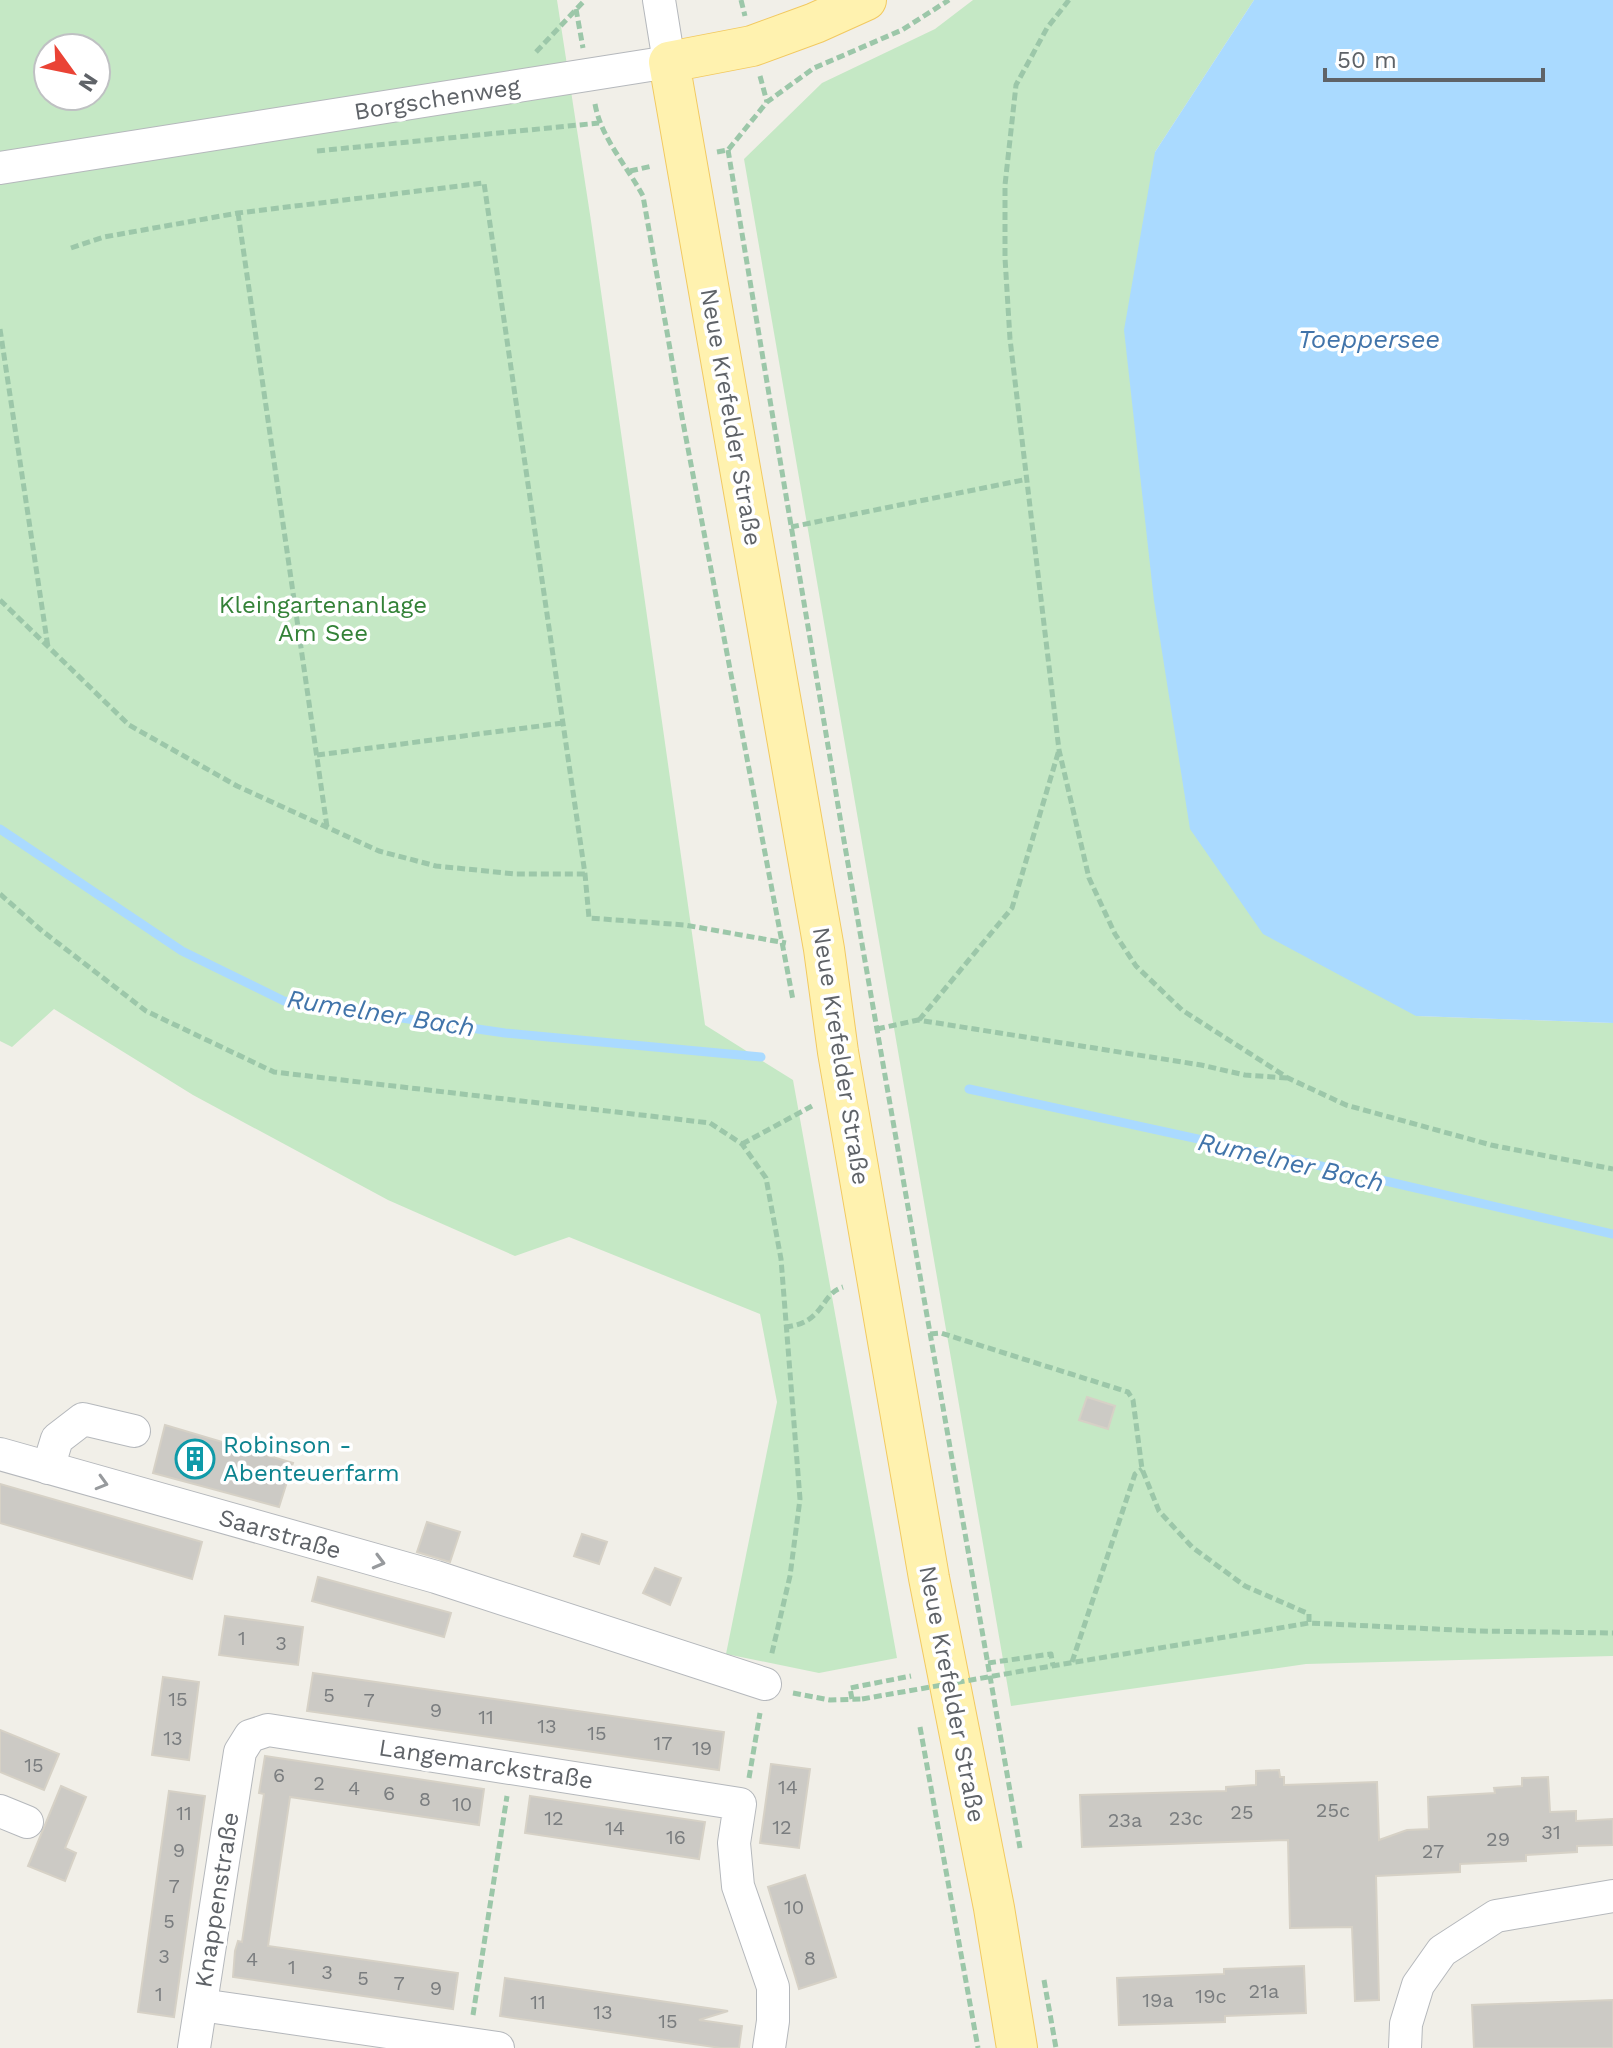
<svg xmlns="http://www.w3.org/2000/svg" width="1613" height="2048" viewBox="0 0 1613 2048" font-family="'Work Sans',sans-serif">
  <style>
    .green { fill: #c5e8c5; fill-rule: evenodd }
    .water { fill: #aadaff }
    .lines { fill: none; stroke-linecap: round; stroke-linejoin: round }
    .stream { stroke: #aadaff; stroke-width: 9 }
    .building { fill: #cccac5; stroke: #d6d1c6; stroke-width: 2 }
    .minor-casing { stroke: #b5b8bc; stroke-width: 34 }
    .major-casing { stroke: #f2c960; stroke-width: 42 }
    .path { stroke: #9cc7a9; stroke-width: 5; stroke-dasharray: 8 4; stroke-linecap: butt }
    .minor { stroke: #fff; stroke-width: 32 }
    .major { stroke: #fff2af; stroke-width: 40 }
    .path-bridge { stroke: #9cc7a9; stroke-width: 5; stroke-dasharray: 8 4; stroke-linecap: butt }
    .oneway { stroke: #979a9d }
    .labels { text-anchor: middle; stroke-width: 7; stroke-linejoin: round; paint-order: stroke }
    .number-label { font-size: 20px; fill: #7a7d7f }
    .street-label { font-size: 24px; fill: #5f6368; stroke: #fff }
    .park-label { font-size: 24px; fill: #348238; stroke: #fff }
    .culture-label { font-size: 24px; fill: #0d838f; stroke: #fff; text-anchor: start }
    .water-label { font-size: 26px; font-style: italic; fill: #4174aa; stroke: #fff }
  </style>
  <rect width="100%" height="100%" fill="#f1efe8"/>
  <g class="green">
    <path d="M0 0H557L591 221 705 1025 793 1080 897 1658 819 1673 726 1654 777 1402 760 1314 569 1237 515 1256 388 1200 193 1095 54 1009 12 1047 0 1041ZM48 48H96V96H48Z"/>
    <path d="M973 0H1254L1155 152 1416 1016 1613 1023V1656L1306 1664 1011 1706 744 159 822 83 935 29Z"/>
  </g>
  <path class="water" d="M1254 0H1613V1023L1416 1016 1263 934 1190 829 1154 601 1124 330 1155 152Z"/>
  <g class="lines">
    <g class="stream">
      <path d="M0 829 182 951 284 1001 505 1033 761 1057"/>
      <path d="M969 1089 1308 1163 1613 1234"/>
    </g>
  </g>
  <g class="building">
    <path d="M1087 1397 1115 1406 1108 1429 1079 1420Z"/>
    <path d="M165 1425 293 1463 279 1507 153 1473Z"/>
    <path d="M0 1484 202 1542 192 1579 0 1523Z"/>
    <path d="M427 1522 460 1532 450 1562 417 1552Z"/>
    <path d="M582 1534 607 1542 599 1564 574 1556Z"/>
    <path d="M655 1568 681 1578 670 1605 643 1593Z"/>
    <path d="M318 1577 451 1613 444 1637 312 1601Z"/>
    <path d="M225 1616 303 1627 298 1665 219 1655Z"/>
    <path d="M313 1673 724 1732 719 1770 307 1711Z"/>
    <path d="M163 1677 199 1682 189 1760 152 1755Z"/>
    <path d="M0 1730 59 1754 44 1790 0 1772Z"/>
    <path d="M265 1756 484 1789 479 1825 290 1797 268 1946 458 1973 453 2009 233 1977 235 1951 238 1941 242 1942 264 1794 259 1793Z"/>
    <path d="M771 1764 810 1769 799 1848 760 1843Z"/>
    <path d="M1279 1770 1280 1777H1284V1785L1377 1782 1379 1840 1407 1830 1429 1829 1428 1797 1495 1793 1494 1788 1522 1786V1778L1548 1777 1550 1812 1576 1811V1821L1613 1819V1845L1577 1846V1852L1526 1855V1861L1460 1864V1872L1376 1876 1379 2000 1355 2001 1352 1927 1290 1928 1288 1840 1082 1847 1080 1795 1226 1791V1787L1256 1785V1771Z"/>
    <path d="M61 1786 86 1797 65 1848 76 1853 65 1881 28 1866Z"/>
    <path d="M169 1791 205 1796 174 2017 138 2012Z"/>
    <path d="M530 1796 705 1822 699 1859 525 1833Z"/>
    <path d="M805 1875 836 1977 799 1989 768 1887Z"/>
    <path d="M1304 1966 1306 2013 1225 2016V2022L1119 2025 1117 1978 1224 1974V1969Z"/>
    <path d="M505 1978 728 2011 699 2020 742 2026 739 2048H721L500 2016Z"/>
    <path d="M1613 2000V2048H1474L1472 2005Z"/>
  </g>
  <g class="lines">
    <g class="minor-casing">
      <g id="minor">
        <path d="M0 168 669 62 659 0"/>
        <path d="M0 1454 436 1577 765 1684"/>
        <path d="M48 1468 57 1439 83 1419 134 1431"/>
        <path d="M0 1811 27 1822"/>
        <path d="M201 2005 498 2048"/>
        <path d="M194 2048 240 1752 250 1736 268 1730 740 1804 734 1843 738 1886 773 1987V2021L769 2048"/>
        <path d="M1405 2048 1406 2024 1418 1985 1442 1951 1496 1916 1613 1896"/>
      </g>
    </g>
    <g class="major-casing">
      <path id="major" d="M866 0 815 23 752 46 669 62 824 949 838 1052 929 1578 994 1908 1017 2048"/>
    </g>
    <g class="path">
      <path d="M741 0 745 16"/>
      <path d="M1069 0 1047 28 1016 85 1005 185V258L1010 339 1059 750 1089 878 1115 934 1136 966 1182 1010 1288 1078 1346 1105 1491 1145 1613 1169"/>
      <path d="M576 9 583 48"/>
      <path d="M536 52 585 0"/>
      <path d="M760 76 767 102"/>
      <path d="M595 104C601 138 627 166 643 196L682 417 793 1000"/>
      <path d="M728 150 843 835 1020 1848"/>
      <path d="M317 151 599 123"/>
      <path d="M717 152 728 150 767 102 814 68 902 30 949 0"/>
      <path d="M630 171 652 166"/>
      <path d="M238 213 327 827"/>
      <path d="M71 248 104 237 238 213 484 183 585 874 589 918 685 925 786 943"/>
      <path d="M0 329 48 647"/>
      <path d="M791 527 1028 479"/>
      <path d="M0 600 129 725 237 786 379 851 436 866 516 874H585"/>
      <path d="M317 755 563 723"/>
      <path d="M0 894 41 930 146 1011 274 1072 710 1123 742 1144 766 1178 781 1259 800 1499 790 1576 771 1657"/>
      <path d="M919 1020 1012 908 1059 750"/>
      <path d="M877 1029 918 1020 1201 1065 1245 1075 1287 1078"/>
      <path d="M742 1144 812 1106"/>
      <path d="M785 1327C825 1323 820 1294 843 1287"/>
      <path d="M930 1334 941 1333 1128 1392 1133 1400 1142 1469 1159 1511 1192 1547 1245 1586 1309 1614V1623"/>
      <path d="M1072 1662 1135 1474 1142 1469"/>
      <path d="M988 1663 1051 1654 1053 1666"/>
      <path d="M1028 1670 1309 1623 1477 1631 1613 1633"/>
      <path d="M793 1693 830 1700 862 1699"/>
      <path d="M852 1699 850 1688 911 1676"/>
      <path d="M920 1727 978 2048"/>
      <path d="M749 1778 760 1713"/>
      <path d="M1044 1980 1056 2048"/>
      <path d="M473 2015 507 1796"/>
    </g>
    <use href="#minor" class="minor"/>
    <use href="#major" class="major"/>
    <path class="path-bridge" d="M862 1699 1028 1670"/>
  </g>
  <defs><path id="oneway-chevron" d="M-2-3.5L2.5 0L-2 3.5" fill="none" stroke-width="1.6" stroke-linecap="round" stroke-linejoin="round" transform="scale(2)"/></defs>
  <g class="oneway">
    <use href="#oneway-chevron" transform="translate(102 1483) rotate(16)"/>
    <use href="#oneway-chevron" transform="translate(379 1562) rotate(15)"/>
  </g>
  <defs>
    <g id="building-ring" transform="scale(2)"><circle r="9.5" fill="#fff" stroke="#0f9aa8" stroke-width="1.5"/><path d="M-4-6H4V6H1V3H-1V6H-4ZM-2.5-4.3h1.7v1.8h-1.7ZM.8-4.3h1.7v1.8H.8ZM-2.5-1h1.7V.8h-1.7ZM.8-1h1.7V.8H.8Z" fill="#0f9aa8"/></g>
  </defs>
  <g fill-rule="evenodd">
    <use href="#building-ring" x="195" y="1459"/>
  </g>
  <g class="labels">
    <g class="number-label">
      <text x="242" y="1645">1</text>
      <text x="281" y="1650">3</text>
      <text x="329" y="1702">5</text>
      <text x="178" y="1706">15</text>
      <text x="369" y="1707">7</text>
      <text x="436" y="1717">9</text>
      <text x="486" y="1724">11</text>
      <text x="547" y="1733">13</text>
      <text x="597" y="1740">15</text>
      <text x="173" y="1745">13</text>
      <text x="663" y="1750">17</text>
      <text x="702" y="1755">19</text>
      <text x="34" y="1772">15</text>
      <text x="279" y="1782">6</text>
      <text x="319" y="1790">2</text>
      <text x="788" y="1794">14</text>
      <text x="354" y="1795">4</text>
      <text x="389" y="1800">6</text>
      <text x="425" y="1806">8</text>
      <text x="462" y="1811">10</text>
      <text x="1333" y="1817">25c</text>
      <text x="1242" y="1819">25</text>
      <text x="184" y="1820">11</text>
      <text x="554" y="1825">12</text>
      <text x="1186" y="1825">23c</text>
      <text x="1125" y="1827">23a</text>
      <text x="782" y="1834">12</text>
      <text x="615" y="1835">14</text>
      <text x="1551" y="1839">31</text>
      <text x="676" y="1844">16</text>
      <text x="1498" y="1846">29</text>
      <text x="179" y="1857">9</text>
      <text x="1433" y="1858">27</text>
      <text x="174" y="1893">7</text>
      <text x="794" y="1914">10</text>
      <text x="169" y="1928">5</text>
      <text x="164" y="1963">3</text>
      <text x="810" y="1965">8</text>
      <text x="252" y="1966">4</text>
      <text x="292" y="1974">1</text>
      <text x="327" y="1979">3</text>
      <text x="363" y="1985">5</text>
      <text x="399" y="1990">7</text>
      <text x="436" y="1995">9</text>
      <text x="1264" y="1998">21a</text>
      <text x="159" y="2001">1</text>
      <text x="1211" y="2003">19c</text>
      <text x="1158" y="2007">19a</text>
      <text x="538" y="2009">11</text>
      <text x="603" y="2019">13</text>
      <text x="668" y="2028">15</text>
    </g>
    <g class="street-label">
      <text transform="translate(437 99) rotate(-9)" y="8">Borgschenweg</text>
      <text transform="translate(731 417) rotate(80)" y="8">Neue Krefelder Straße</text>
      <text transform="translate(841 1056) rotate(81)" y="8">Neue Krefelder Straße</text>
      <text transform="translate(280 1534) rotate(16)" y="8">Saarstraße</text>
      <text transform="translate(952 1694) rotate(79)" y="8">Neue Krefelder Straße</text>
      <text transform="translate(486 1764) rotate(9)" y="8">Langemarckstraße</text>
      <text transform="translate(217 1900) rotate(-81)" y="8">Knappenstraße</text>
    </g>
    <g class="park-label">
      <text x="323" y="613">Kleingartenanlage<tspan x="323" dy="28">Am See</tspan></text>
    </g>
    <g class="culture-label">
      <text x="223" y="1453">Robinson -<tspan x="223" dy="28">Abenteuerfarm</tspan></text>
    </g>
    <g class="water-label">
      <text x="1369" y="348">Toeppersee</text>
      <text transform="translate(381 1013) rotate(9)" y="9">Rumelner Bach</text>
      <text transform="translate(1291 1162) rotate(13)" y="9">Rumelner Bach</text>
    </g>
  </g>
  <g transform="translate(72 72) rotate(123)"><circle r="38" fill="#ffffff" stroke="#bfc1c3" stroke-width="2"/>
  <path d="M0-6L14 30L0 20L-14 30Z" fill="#ea4335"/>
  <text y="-12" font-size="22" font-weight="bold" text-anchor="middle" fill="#5f6368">N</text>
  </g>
  <path d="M1325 68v12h218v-12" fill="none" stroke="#5f6368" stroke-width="4"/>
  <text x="1337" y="68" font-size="24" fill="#5f6368" stroke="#ffffff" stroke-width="6" paint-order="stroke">50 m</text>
</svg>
